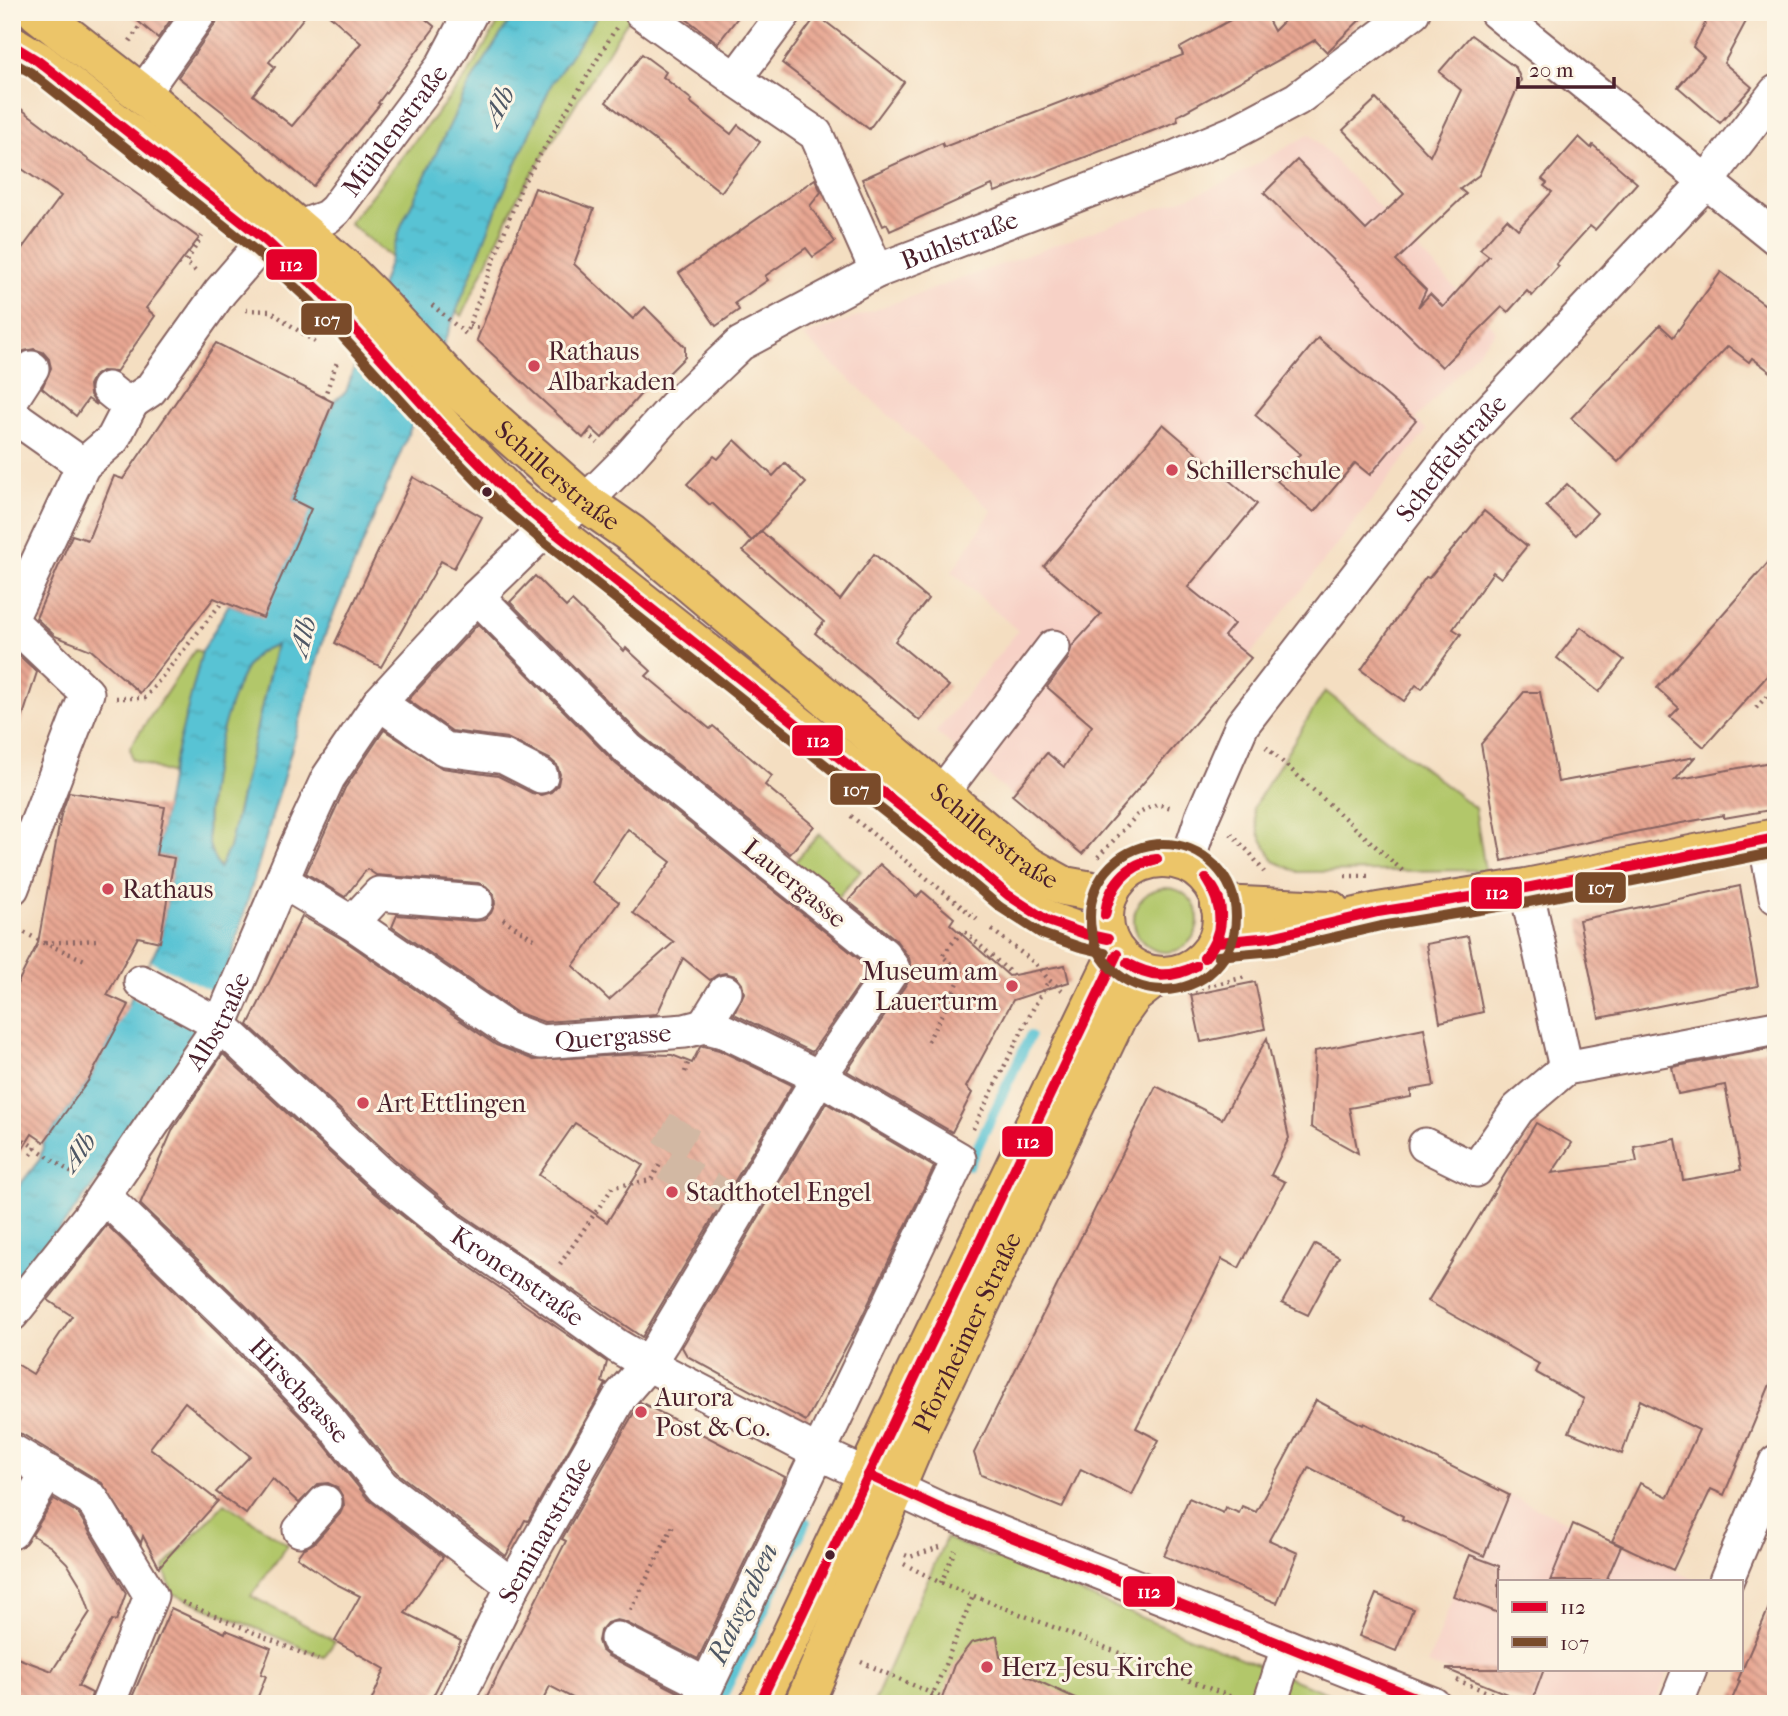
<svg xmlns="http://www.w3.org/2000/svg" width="1788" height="1716" viewBox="0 0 1788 1716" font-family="'IM FELL French Canon',serif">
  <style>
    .built { fill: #f7d1c6 }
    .green { fill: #b2c76b; stroke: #7e734b; stroke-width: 2 }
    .water { fill: url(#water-ripples); stroke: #527180; stroke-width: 2; fill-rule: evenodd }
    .pier { fill: #f4dec1 }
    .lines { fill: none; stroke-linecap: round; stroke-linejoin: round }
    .stream { stroke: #59c3d4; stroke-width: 10 }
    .building { fill: url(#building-back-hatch); fill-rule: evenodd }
    .minor-tunnel { stroke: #d2b8a3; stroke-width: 33; stroke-dasharray: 33 17; stroke-linecap: butt }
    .minor-casing { stroke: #866260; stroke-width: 37 }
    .major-casing { stroke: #866260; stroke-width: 42 }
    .path { stroke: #866260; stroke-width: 4.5; stroke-dasharray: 2 5; stroke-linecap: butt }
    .minor { stroke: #fff; stroke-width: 33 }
    .major { stroke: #ecc569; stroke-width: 38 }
    .bus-1-casing { stroke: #fcf5e5; stroke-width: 16 }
    .bus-2-casing { stroke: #fcf5e5; stroke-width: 16 }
    .bus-1 { stroke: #e4002b; stroke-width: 10 }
    .bus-2 { stroke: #7a4b2a; stroke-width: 10 }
    .poi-dot { fill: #d1495b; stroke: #fcf5e5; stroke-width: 2.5 }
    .bus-dot { fill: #4a1f2b; stroke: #fcf5e5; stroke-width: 2.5 }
    .labels { text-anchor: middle; stroke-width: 6; stroke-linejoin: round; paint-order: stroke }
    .street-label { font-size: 26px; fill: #4a1f2b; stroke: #fcf5e5 }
    .poi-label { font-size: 26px; fill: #4a1f2b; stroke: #fcf5e5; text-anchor: start }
    .water-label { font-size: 28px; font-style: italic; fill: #4f5866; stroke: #fcf5e5 }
    .line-badge { stroke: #fcf5e5; stroke-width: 2.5 }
    .badge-label { font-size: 19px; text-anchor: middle; font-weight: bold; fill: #fff }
  </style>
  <defs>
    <pattern id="water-ripples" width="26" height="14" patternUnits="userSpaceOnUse" patternTransform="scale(1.75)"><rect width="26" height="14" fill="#59c3d4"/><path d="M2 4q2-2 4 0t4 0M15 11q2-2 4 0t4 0" fill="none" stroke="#4fa7b6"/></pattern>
    <pattern id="building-back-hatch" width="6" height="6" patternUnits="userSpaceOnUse" patternTransform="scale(1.75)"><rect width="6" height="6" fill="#e8a793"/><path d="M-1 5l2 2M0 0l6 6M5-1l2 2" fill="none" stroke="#be8778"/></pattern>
  </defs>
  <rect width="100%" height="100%" fill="#fcf5e5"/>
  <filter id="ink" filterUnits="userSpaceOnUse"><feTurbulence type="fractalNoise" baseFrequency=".0143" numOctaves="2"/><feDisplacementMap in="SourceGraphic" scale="14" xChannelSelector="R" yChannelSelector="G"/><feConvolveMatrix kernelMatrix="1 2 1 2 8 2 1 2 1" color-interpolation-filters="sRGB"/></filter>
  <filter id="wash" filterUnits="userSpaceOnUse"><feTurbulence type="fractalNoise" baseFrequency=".00686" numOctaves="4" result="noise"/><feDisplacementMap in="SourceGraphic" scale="28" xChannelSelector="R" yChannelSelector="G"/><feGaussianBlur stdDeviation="1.57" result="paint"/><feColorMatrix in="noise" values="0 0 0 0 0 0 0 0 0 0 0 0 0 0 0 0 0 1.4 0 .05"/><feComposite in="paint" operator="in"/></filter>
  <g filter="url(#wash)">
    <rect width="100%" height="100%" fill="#f4dec1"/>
    <g class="built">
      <path d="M1310 134 1496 331 1416 419 1427 430 1249 656 1082 854 936 732 1018 631 952 572 992 511 803 336 1202 192 1227 181Z"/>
      <path d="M1498 1490 1697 1581H1499V1669H1669L1655 1704H1529L1428 1664 1453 1596Z"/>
    </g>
    <g class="green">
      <path d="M505 12H635L624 26 517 198 462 316 349 223 466 77Z"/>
      <path d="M276 644 229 848 219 870C215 860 209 849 208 839 205 792 223 695 253 658 259 650 268 648 276 644Z"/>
      <path d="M195 650 202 652 171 774 132 759 130 747Z"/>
      <path d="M1325 691 1475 808 1485 870 1298 872 1274 861 1259 834 1253 808Z"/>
      <path d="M819 834 861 871 834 902 792 865Z"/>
      <circle cx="1166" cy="920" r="32"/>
      <path d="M225 1503 288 1545 251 1596 335 1641 324 1657 172 1593 164 1567Z"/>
      <path d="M946 1538 1319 1690 1355 1704H873Z"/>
    </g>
    <path class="water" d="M515 12H600L551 85 501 198 405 442 324 637 232 955 208 1016 178 1074 12 1292V1195L40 1159 44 1142 89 1080 160 942 174 858 156 855 171 774 202 652 229 604 262 617 310 509 293 500 334 401 346 392 402 224 469 85ZM276 645 229 848 219 869C215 861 211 852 209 844 200 804 227 689 253 658 259 651 268 647 276 645Z"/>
    <path class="pier" d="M151 961 218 994 201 1032 133 998Z"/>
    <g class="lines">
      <g class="stream">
        <path d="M969 1165 1030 1036"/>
        <path d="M719 1704 806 1522"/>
      </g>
    </g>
    <g id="blocks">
      <g class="building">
        <path d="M127 12H176L158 38Z"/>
        <path d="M219 12H308L269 62 275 67 253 95 292 126 361 43 326 12H417L435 27 378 103 380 104 313 186 242 127 178 77 216 23Z"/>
        <path d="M677 12H742L718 43Z"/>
        <path d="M1245 12H1264L1274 31 1293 12H1368L1327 52 1315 40 1177 116 1178 121 995 192 992 185 890 231 887 224 883 226 862 179 942 143 944 147 1183 55 1180 48Z"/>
        <path d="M1711 12H1751L1724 63 1752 87 1720 123 1678 87 1704 57 1693 47Z"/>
        <path d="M817 15 904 82 869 129 782 63Z"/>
        <path d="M1471 35 1516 68 1521 80 1479 175 1460 189 1466 194 1396 261 1426 290 1418 307 1430 294 1443 307 1489 256 1480 249 1507 219 1518 229 1552 192 1544 186 1547 183 1542 179 1579 137 1591 148 1593 145 1637 183 1595 230 1590 226 1556 264 1559 266 1532 296 1527 291 1508 312 1502 307 1442 367 1264 193 1297 160 1366 230 1404 194 1343 130 1376 99 1430 156 1461 90 1439 72Z"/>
        <path d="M642 54 666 72 663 77 692 100 690 102 731 134 738 125 760 142 721 192 606 102Z"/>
        <path d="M12 102 82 155 199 238 146 308 155 316 116 372 102 371 93 377 89 385 90 395 97 405 88 399 76 416 42 388 51 368 49 359 43 352 34 349 24 351 12 363V262L61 196 12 162Z"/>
        <path d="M815 179 821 192 810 206 835 242 813 257 806 248 765 276 768 280 735 303 739 310 716 326 679 273Z"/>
        <path d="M535 188 594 209 574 264 633 319 645 307 685 347V357L651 391 647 387 602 438 591 428 583 438 477 340Z"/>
        <path d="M1721 272 1776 313V376L1752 358 1749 362 1728 346 1618 462 1571 418 1660 325 1673 337Z"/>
        <path d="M1318 338 1416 420 1370 475 1355 463 1314 512 1277 481 1300 454 1255 415Z"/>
        <path d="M216 343 333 402 293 500 311 509 263 618 214 598 140 693 91 650 55 636 36 618 72 535 88 540 114 476 123 479Z"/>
        <path d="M1163 424 1257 504 1188 587 1234 624 1224 636 1251 658 1082 854 1012 795 1047 753 1064 767 1092 726 1047 687 1068 659 1072 646 1101 614 1044 566Z"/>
        <path d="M735 440 773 476 785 463 806 483 752 541 712 503 710 505 687 484 714 456 718 459Z"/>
        <path d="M413 477 482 517 454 568 441 561 381 667 335 643Z"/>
        <path d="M1567 484 1597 513 1576 535 1546 506Z"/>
        <path d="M1484 511 1527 546 1501 578 1493 572 1453 629 1461 634 1422 689 1416 685 1404 701 1361 670 1426 577 1429 578Z"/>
        <path d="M761 531 840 600 874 554 928 599 895 641 949 686 920 721 815 633 824 622 743 551Z"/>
        <path d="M1776 554V666L1704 747 1670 717 1679 708 1657 688Z"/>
        <path d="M535 576 566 607 572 601 624 651 626 648 651 671 646 676 710 729 713 726 772 776 765 785 814 826 790 854 641 735 510 602Z"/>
        <path d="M478 624 616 764 869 967 870 969 812 1052 734 1014 744 993 742 984 736 976 725 973 717 975 710 980 683 958 657 1014 544 1022 516 1012 392 927 397 915 474 921 484 920 491 913 495 904 494 894 486 886 478 883 376 875 367 869 345 897 306 873 345 788 384 730 442 768 498 776 532 793 541 795 551 792 558 785 560 774 557 765 550 759 507 738 452 731 408 700ZM628 829 671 862 633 913 674 942 609 1000 573 966 619 902 592 882Z"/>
        <path d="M1581 627 1624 660 1599 692 1557 658Z"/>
        <path d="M12 649 37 672 18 731 12 730Z"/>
        <path d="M1524 692H1540L1558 782 1695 757 1675 780 1776 761V809L1724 818V815L1634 832 1502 861 1481 744Z"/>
        <path d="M69 792 165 807 156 855 174 858 160 942 138 937 107 995 129 1005 88 1081 44 1142 32 1134 12 1166V994L38 943 61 815Z"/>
        <path d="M880 864 917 897 922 891 954 918 950 924 1009 976 1065 965 1069 982 1013 1000 966 1087 972 1093 952 1132 847 1071 909 980 912 970 909 958 895 939 848 901Z"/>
        <path d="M1740 886 1758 986 1599 1018 1579 920Z"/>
        <path d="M302 916 342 939 496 1045 534 1060 639 1054 672 1055 692 1063 700 1047 704 1046 719 1050 792 1085 642 1337 463 1215 394 1159 248 1025ZM575 1123 643 1165 607 1222 539 1175Z"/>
        <path d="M1468 936 1483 1012 1440 1022 1426 944Z"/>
        <path d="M1255 982 1265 1029 1201 1042 1191 995Z"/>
        <path d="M1424 1028 1434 1086 1411 1090V1097L1349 1108 1358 1153 1311 1127 1315 1051Z"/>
        <path d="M1267 1038 1289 1138 1271 1175 1285 1182 1239 1268 1222 1259 1136 1428 1159 1440 1132 1495 1081 1469 1062 1508 981 1475 974 1453 1156 1086 1222 1119Z"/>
        <path d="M1769 1049 1776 1087V1370L1724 1495 1711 1489 1673 1570 1612 1541 1640 1483 1668 1497 1699 1430 1640 1400 1622 1454 1569 1432 1584 1399 1535 1372 1539 1364 1428 1301 1536 1123 1572 1143 1552 1173 1637 1162 1634 1147 1676 1139 1683 1180 1741 1170 1725 1085 1678 1094 1672 1067Z"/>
        <path d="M223 1054 369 1189 441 1247 607 1362 602 1382 606 1384 528 1521 525 1520 506 1556 397 1473 339 1402 247 1307 140 1204 173 1129Z"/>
        <path d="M826 1103 934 1167 858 1325 806 1421 687 1356 682 1347Z"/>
        <path d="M107 1225 220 1335 311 1428 368 1499 443 1557 405 1613 461 1641 429 1704H370L385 1669 335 1641 360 1596 334 1583 297 1557 303 1549 314 1543 340 1514 344 1505 343 1497 337 1487 328 1483 318 1484 299 1503 272 1478 246 1514 216 1492 250 1456 185 1402 150 1448 218 1501 159 1567 143 1536 141 1543 102 1483 22 1434 12 1432V1361L33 1374 72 1316 48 1300Z"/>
        <path d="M1315 1244 1339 1257 1308 1315 1282 1303Z"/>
        <path d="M1316 1400 1363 1425 1364 1423 1509 1495 1484 1556 1402 1519 1403 1516 1309 1467 1269 1540 1298 1553 1277 1603 1164 1556 1189 1498 1223 1513 1225 1507 1239 1513 1242 1506 1256 1512Z"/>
        <path d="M640 1402 785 1477 698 1659 625 1622 617 1620 607 1623 600 1631 598 1641 601 1650 608 1656 682 1694 679 1704H584L550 1686 541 1704H483L566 1541 562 1539Z"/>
        <path d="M54 1499 78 1513 126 1593 116 1621 112 1620 78 1686 92 1693 89 1704H12V1656L52 1671 90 1612 81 1586 67 1563 51 1547 32 1535Z"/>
        <path d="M1573 1524 1621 1546 1606 1581H1550Z"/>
        <path d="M1470 1555 1499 1566V1613L1453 1596Z"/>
        <path d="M1776 1591V1704H1730L1740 1681 1738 1680Z"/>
        <path d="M1376 1594 1413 1609 1396 1651 1359 1636Z"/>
        <path d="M171 1608 225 1633 226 1630 271 1648 261 1674 266 1676 255 1704H129Z"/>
        <path d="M997 1636 1000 1657 1023 1666 1025 1675 1088 1704H940L954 1665 971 1643Z"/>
        <path d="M1446 1669H1544L1531 1704Z"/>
      </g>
    </g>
  </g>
  <g filter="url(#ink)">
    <use href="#blocks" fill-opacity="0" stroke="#866260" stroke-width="2"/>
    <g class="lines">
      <path class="minor-tunnel" d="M685 1122 662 1161 743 1207"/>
      <g class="minor-casing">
        <g id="minor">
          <path d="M641 12 735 79"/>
          <path d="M785 12 735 79 816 134 877 271"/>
          <path d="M1496 12 1776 238"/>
          <path d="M142 94 200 12"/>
          <path id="s1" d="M108 389 119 398 132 402 150 390 220 292 265 240 327 217 335 210 442 67 471 12"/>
          <path d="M12 399 32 368"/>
          <path d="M12 415 83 465 113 439 132 402"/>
          <path d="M12 617 83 465"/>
          <path d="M12 622 87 693 12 888"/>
          <path d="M379 703 445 749 504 757 541 776"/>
          <path d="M942 793 1053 647"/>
          <path d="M1765 840 1776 897"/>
          <path id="s2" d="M1187 863 1202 817 1242 725 1462 440 1706 182 1776 92"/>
          <path id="s3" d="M282 881 352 923 507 1029 541 1042 685 1031 704 1026 726 1032 819 1077 959 1159 698 1704"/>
          <path d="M1526 888 1566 1068"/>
          <path d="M352 923 379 894 476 902"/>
          <path id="s4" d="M141 982 220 1025 381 1174 452 1231 541 1291 617 1346 648 1364 819 1453 942 1510 1433 1704"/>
          <path d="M704 1026 725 992"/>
          <path d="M1425 1145 1476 1170 1518 1109 1566 1068 1776 1028"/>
          <path id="s5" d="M104 1196 234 1321 325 1415 383 1487 513 1586"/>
          <path id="s6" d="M12 1314 89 1217 220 1025 296 847 328 778 379 703 477 596 548 527 585 502 623 464 674 407 720 363 740 344 877 271 1169 160 1233 133 1297 99 1413 12"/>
          <path d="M12 1451 92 1499 151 1596 108 1704"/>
          <path d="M300 1530 325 1502"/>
          <path d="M12 1532 48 1472"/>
          <path d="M1726 1581 1776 1462"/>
          <path d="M617 1639 707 1685"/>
          <path id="s7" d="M455 1704 513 1586 621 1395 648 1364 662 1342 819 1077 893 969 883 954 628 749 477 596"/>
          <path d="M1270 1704 1288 1647"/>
          <path d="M1676 1704 1690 1669"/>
        </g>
      </g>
      <g class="major-casing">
        <g id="major">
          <path id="s8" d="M37 12 142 94 343 267 371 295 458 389 585 502 631 534 1026 865 1064 886 1109 894"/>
          <path d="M12 45 38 61 265 240 322 293 444 428 512 497 548 527 938 836 1008 895 1048 921 1085 934 1108 939"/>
          <circle cx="1163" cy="917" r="59"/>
          <path d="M1220 905 1330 910"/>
          <path d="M1217 942 1271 937 1378 912 1526 888 1776 838"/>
          <path d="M759 1704 896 1413 1117 954"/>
          <path id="s9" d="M804 1704 922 1426 1117 1017 1133 995 1157 976"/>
        </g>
      </g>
      <g class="path">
        <path d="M130 41 141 24"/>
        <path d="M195 271 186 262 202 236"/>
        <path d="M432 305 466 334 522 185 616 28"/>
        <path d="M246 310 270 311 315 342"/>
        <path d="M469 327 480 328"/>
        <path d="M324 398 337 362"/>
        <path d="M587 433 598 443"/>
        <path d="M116 698H145L223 601"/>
        <path d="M1756 708 1776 686"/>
        <path d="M1266 747 1405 873"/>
        <path d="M851 816 979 921"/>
        <path d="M1231 834 1250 853 1264 872"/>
        <path d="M1098 857 1138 814 1157 804 1172 808"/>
        <path d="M1345 876H1368"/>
        <path d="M503 919 537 941"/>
        <path d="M12 926 44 943 87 961"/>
        <path d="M992 930 1036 964 1049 980 1062 990"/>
        <path d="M45 943 98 940"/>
        <path d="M1188 994 1200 988 1246 977"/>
        <path d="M928 1041 963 973 942 956 963 930 1013 975"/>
        <path d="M685 1072 688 1063"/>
        <path d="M973 1129 1035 1005 1049 980"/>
        <path d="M12 1132 78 1177"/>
        <path d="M31 1155 35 1147"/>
        <path d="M560 1264 613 1187 651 1180 662 1161"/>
        <path d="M905 1555 910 1557 943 1546"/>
        <path d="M904 1564 941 1583 1239 1700"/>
        <path d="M941 1583 955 1550"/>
        <path d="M182 1602 318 1660"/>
        <path d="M631 1610 673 1526"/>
        <path d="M861 1662 942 1698"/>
        <path d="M1457 1680 1518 1704"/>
        <path d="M929 1704 973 1596"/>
      </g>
      <use href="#minor" class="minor"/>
      <use href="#major" class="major"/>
      <g class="bus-1-casing">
        <g id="bus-1">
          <path d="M12 45 38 61 265 240 322 293 444 428 512 497 548 527 938 836 1008 895 1048 921 1085 934 1108 939"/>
          <path d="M1105 915C1107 886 1127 862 1157 859"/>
          <path d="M1105 915C1111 884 1126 867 1157 859"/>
          <path d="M1217 942 1271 937 1378 912 1526 888 1776 838"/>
          <path d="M1204 958C1225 933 1223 905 1206 879"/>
          <path d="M1204 958C1225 937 1228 900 1206 879"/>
          <path d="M1127 963C1153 977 1169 978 1196 966"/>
          <path d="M1127 963C1148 980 1174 979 1196 966"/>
          <path d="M868 1475 946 1511 1432 1704"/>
          <path d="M759 1704 1117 954"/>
        </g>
      </g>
      <g class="bus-2-casing">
        <g id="bus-2">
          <path d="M12 62 30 72 256 251 312 303 434 437 502 507 539 538 929 847 1000 907 1042 934 1080 947 1105 953"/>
          <circle cx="1163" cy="917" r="73"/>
          <path d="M1218 956 1274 951 1381 926 1529 902 1776 852"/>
        </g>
      </g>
      <use href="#bus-1" class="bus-1"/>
      <use href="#bus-2" class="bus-2"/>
    </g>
  </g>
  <g class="poi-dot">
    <circle cx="534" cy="366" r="7"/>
    <circle cx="1172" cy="470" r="7"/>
    <circle cx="108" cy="889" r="7"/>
    <circle cx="1012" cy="986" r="7"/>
    <circle cx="363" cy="1103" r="7"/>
    <circle cx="672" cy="1192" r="7"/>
    <circle cx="641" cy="1412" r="7"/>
    <circle cx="987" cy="1667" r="7"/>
  </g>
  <g class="bus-dot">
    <circle cx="487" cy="492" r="6"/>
    <circle cx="830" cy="1555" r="6"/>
  </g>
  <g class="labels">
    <g class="street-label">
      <text dy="9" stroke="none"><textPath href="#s1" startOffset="415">Mühlenstraße</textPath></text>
      <text dy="9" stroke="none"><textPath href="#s6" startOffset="1470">Buhlstraße</textPath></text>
      <text dy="9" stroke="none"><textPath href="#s2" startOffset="488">Scheffelstraße</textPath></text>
      <text dy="9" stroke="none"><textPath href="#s8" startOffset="698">Schillerstraße</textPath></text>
      <text dy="9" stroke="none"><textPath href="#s8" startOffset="1265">Schillerstraße</textPath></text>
      <text transform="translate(795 883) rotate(39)" y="9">Lauergasse</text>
      <text dy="9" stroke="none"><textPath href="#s6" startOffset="359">Albstraße</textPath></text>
      <text dy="9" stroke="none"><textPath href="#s3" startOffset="378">Quergasse</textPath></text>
      <text dy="9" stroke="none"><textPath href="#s4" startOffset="480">Kronenstraße</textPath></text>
      <text dy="9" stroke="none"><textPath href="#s9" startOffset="406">Pforzheimer Straße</textPath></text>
      <text dy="9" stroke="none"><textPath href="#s5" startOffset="276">Hirschgasse</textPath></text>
      <text dy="9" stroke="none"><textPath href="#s7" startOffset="196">Seminarstraße</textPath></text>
    </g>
    <g class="poi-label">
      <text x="548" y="360">Rathaus<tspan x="548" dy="30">Albarkaden</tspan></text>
      <text x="1186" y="479">Schillerschule</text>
      <text x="122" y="898">Rathaus</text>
      <text x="998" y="980" text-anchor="end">Museum am<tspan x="998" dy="30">Lauerturm</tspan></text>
      <text x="377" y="1112">Art Ettlingen</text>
      <text x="686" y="1201">Stadthotel Engel</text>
      <text x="655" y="1406">Aurora<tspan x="655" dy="30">Post &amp; Co.</tspan></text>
      <text x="1001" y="1676">Herz-Jesu-Kirche</text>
    </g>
    <g class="water-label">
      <text transform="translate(498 105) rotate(-61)" y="10">Alb</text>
      <text transform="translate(302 636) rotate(-74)" y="10">Alb</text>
      <text transform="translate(78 1151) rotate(-52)" y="10">Alb</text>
      <text transform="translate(742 1603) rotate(-65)" y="10">Ratsgraben</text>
    </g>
  </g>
  <g class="line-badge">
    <rect x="265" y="248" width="53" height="33" rx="7" fill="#e4002b"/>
    <rect x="300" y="302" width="53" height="34" rx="7" fill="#7a4b2a"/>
    <rect x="791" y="724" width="53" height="33" rx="7" fill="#e4002b"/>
    <rect x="829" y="772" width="53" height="34" rx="7" fill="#7a4b2a"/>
    <rect x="1574" y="871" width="53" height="33" rx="7" fill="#7a4b2a"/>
    <rect x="1470" y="876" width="53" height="34" rx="7" fill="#e4002b"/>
    <rect x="1001" y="1125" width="53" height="33" rx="7" fill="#e4002b"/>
    <rect x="1122" y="1575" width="54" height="33" rx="7" fill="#e4002b"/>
  </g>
  <g class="badge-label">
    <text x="291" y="271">112</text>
    <text x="327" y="326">107</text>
    <text x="818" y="747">112</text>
    <text x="856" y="796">107</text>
    <text x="1601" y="894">107</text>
    <text x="1497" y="899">112</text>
    <text x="1028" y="1148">112</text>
    <text x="1149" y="1598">112</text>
  </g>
  <rect width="1788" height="1716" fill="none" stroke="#fcf5e5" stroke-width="42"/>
  <rect x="1498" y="1580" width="245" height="91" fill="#fcf5e5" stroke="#b59f9b" stroke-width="2"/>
  <rect x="1512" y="1602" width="35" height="10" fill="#e4002b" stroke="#b59f9b" stroke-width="2"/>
  <text x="1560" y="1614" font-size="21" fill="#4a1f2b">112</text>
  <rect x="1512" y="1637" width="35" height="10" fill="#7a4b2a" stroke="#b59f9b" stroke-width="2"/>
  <text x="1560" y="1650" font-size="21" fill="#4a1f2b">107</text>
  <path d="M1518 77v10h96v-10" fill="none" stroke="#4a1f2b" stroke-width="3.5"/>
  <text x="1529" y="77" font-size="21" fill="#4a1f2b" stroke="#fcf5e5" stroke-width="5" paint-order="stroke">20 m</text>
</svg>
